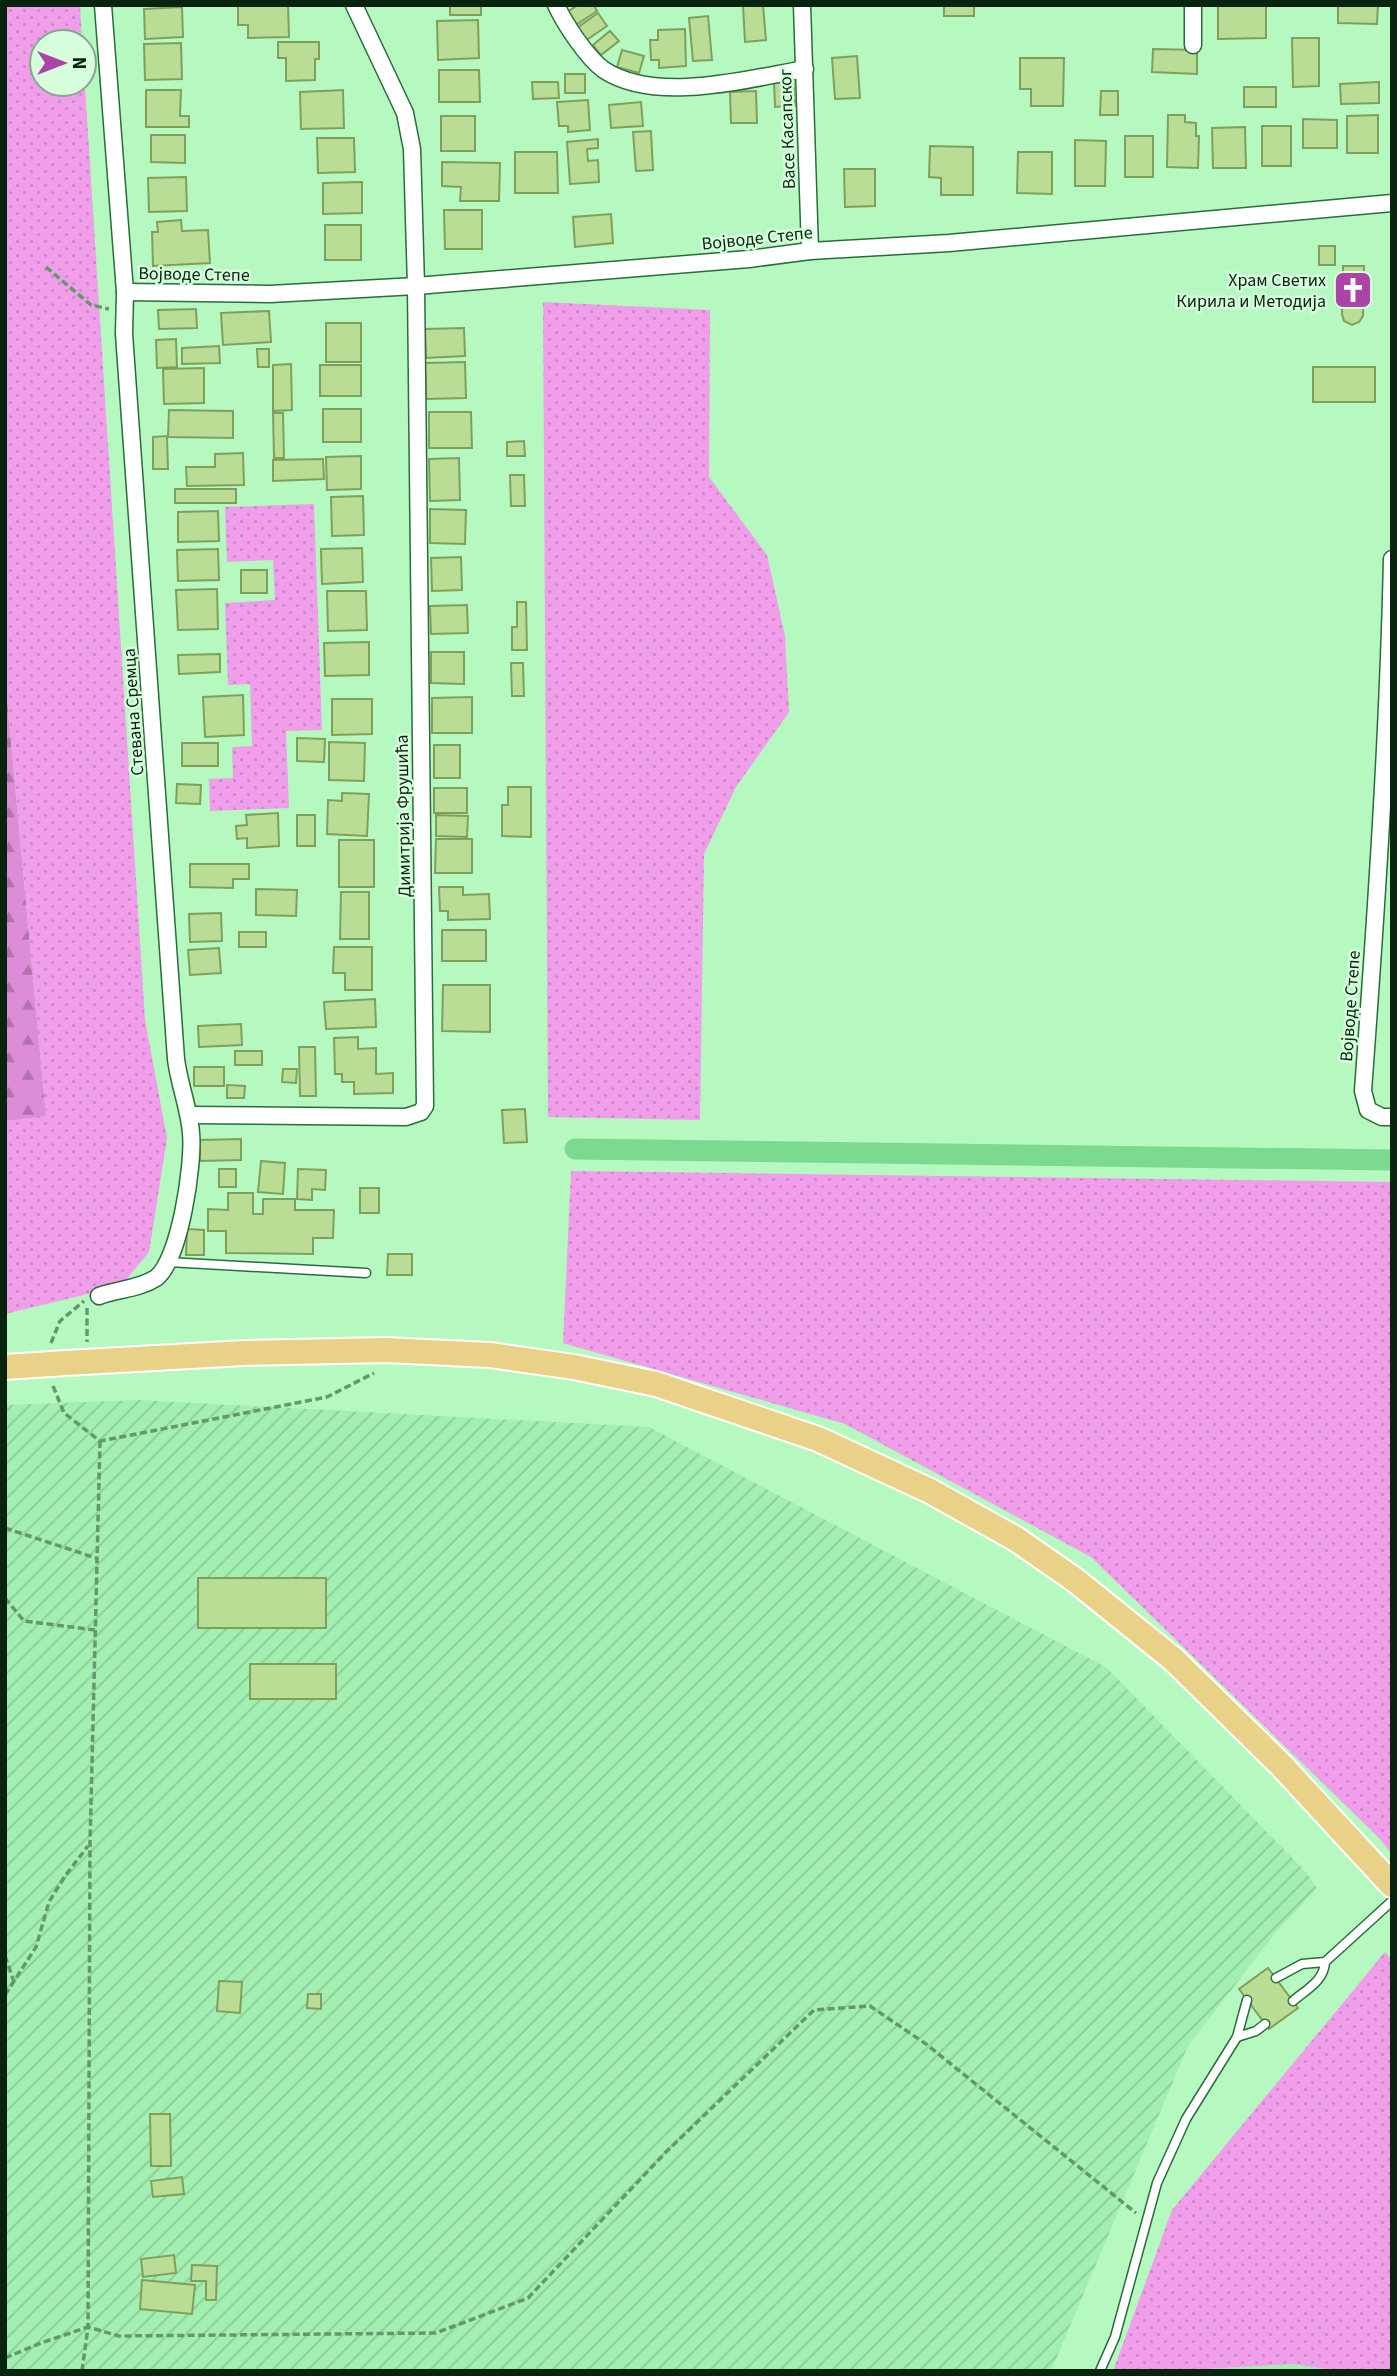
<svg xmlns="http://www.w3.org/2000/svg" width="1397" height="2376" viewBox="0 0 1397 2376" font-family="'Source Sans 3',sans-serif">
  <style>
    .built { fill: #a3eeb1 }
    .industrial { fill: url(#industrial-furrows) }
    .grass { fill: url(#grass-dots) }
    .forest { fill: url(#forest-firs) }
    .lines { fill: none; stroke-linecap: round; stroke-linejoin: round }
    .canal { stroke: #7bd990; stroke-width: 21 }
    .building { fill: #badd95; stroke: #7fa05b; stroke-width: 2 }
    .lane-casing { stroke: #2a6c3b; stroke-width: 11 }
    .street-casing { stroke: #2a6c3b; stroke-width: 19 }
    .primary-casing { stroke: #fff; stroke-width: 28 }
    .path { stroke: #65976f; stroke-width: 3.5; stroke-dasharray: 7 3.5; stroke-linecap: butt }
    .lane { stroke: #fff; stroke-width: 8 }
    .street { stroke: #fff; stroke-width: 16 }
    .primary { stroke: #ead188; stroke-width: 24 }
    .primary-bridge-casing { stroke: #fff; stroke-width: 28; stroke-linecap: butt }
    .primary-bridge { stroke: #ead188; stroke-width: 24 }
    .labels { text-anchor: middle; stroke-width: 5; stroke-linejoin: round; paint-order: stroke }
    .street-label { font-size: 18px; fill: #08240f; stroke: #d7ffdd }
    .poi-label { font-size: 18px; fill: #08240f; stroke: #d7ffdd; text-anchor: end }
  </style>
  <defs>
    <pattern id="industrial-furrows" width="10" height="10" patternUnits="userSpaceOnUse" patternTransform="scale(1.75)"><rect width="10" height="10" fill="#a3eeb1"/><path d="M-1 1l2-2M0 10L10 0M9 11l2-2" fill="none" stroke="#8bcc97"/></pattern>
    <pattern id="grass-dots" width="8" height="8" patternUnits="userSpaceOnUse" patternTransform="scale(1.75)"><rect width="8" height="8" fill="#f09eea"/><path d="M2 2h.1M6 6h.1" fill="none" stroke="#cc88c8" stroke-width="1.8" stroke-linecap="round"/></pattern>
    <pattern id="forest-firs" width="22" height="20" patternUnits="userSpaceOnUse" patternTransform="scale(1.75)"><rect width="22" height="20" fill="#dd8cd7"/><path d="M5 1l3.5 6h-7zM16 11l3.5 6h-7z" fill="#b172ad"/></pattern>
  </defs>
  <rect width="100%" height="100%" fill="#b5f9c1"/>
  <path class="built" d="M1294 2364 1338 2371H1168Z"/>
  <path class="industrial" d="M140 1400 649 1427 1107 1668 1305 1871 1317 1888 1276 1932 1188 2046 1051 2371H5V1405Z"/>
  <g class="grass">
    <path d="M5 5H80L82 42H42V84H84V71L145 1020 167 1138 149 1252 121 1286 5 1314V1121L46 1115 5 679Z"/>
    <path d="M543 302 710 310 709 477 767 555 785 636 789 712 736 787 704 854 700 1120 548 1117Z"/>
    <path d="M314 504 322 730 286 731 289 808 210 811 209 779 233 778 232 747 252 746 250 684 228 685 225 603 275 600 273 560 227 562 225 507Z"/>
    <path d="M571 1171 1392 1182V1854L1379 1838 1091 1557 845 1424 563 1343Z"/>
    <path d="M1385 1952 1392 1960V2371H1338L1294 2364 1168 2371H1113L1172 2210Z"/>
  </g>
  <path class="forest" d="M5 679 46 1116 5 1121Z"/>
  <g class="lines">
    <path class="canal" d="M575 1149 1392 1160"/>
  </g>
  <g class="building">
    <path d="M288 5 289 37 248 38V25H238V6Z"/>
    <rect x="450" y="5" width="31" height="10"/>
    <path d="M578 5H594L597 11 576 25 567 12Z"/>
    <path d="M743 5H763L766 40 745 42Z"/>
    <rect x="944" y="5" width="30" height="11"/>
    <path d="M1266 5V38L1218 39V6Z"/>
    <path d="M1338 5H1378L1377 24 1338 23Z"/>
    <path d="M182 7 183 37 145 39 144 9Z"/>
    <path d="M598 13 607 26 585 41 577 28Z"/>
    <path d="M708 16 712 60 693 61 689 18Z"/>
    <path d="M478 20 479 58 438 60 437 21Z"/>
    <path d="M685 29 686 66 659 68V60H651L650 40H658V30Z"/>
    <path d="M610 31 619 41 601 55 593 45Z"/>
    <path d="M1292 38H1319V86L1293 87Z"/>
    <path d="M278 42H319V59H315V80L286 81V58H278Z"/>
    <path d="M181 43 182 79 145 80 144 44Z"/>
    <path d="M1153 49 1197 50V74L1152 72Z"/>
    <path d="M622 50 644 56 639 73 617 67Z"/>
    <path d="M857 56 860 98 835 99 832 58Z"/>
    <path d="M1020 58H1064L1063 106H1031V89H1020Z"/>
    <path d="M439 70H479L480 102H439Z"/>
    <rect x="565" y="74" width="20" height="19"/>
    <path d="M793 79 795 105 775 107 774 80Z"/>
    <path d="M532 82H558L559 98 533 99Z"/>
    <path d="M1379 82V103L1341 104 1340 84Z"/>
    <rect x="1244" y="87" width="32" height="20"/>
    <path d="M146 90H181L180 116H189V127H146Z"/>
    <path d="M343 90 344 128 301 129 300 92Z"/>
    <path d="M756 91 757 123H731L730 92Z"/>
    <path d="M1101 91H1118V115H1100Z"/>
    <path d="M588 100 590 130 568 132V126H559L557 102Z"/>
    <path d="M641 102 643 126 611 128 609 105Z"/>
    <path d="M1168 115H1185V122L1196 123V136H1199L1198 168 1167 167Z"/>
    <path d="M1378 115V153H1347V116Z"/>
    <rect x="441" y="116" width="34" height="35"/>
    <path d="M1303 119 1337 120V148H1303Z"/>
    <rect x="1262" y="126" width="29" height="40"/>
    <path d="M1245 127 1246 168H1213L1212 128Z"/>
    <path d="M651 131 653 170 636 171 633 132Z"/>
    <path d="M151 135H185V163L151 162Z"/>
    <rect x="1125" y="136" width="28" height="41"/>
    <path d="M317 138H354L355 172 318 173Z"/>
    <path d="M598 139V148L587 149 588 161 598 160 599 182 570 184 567 142Z"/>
    <path d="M1075 140 1106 141 1105 186H1075Z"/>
    <path d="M930 146 973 147V195H941V178L929 177Z"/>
    <path d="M515 152H557L558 193H515Z"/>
    <path d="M1018 152H1052V194L1017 193Z"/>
    <path d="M442 162 500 163 499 201H460L461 187 442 186Z"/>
    <path d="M844 169H875V206L845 207Z"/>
    <path d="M186 177 187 211 149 212 148 178Z"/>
    <path d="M362 182V213L323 214V183Z"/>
    <path d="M444 210H482V249H445Z"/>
    <path d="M611 214 613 243 575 247 573 217Z"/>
    <path d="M181 220 182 231 208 230 210 263 153 266 152 232H158L157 222Z"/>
    <rect x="325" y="225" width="36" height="35"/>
    <rect x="1319" y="246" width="16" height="19"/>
    <path d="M1343 266H1364L1363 316 1359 322 1352 325 1344 321 1342 314Z"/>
    <path d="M196 309 197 328 159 329 158 310Z"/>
    <path d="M269 311 271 342 223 345 221 313Z"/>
    <rect x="326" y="323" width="35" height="39"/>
    <path d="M464 328 465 356 426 358 425 329Z"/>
    <path d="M176 339 177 367 157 368 156 340Z"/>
    <path d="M219 346 220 363 182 364V348Z"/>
    <path d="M257 349H269V367H258Z"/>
    <path d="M465 362 466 398 426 399 425 363Z"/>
    <path d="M291 364 292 410 273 411V365Z"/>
    <rect x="320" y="365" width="41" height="31"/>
    <rect x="1313" y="367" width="62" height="35"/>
    <path d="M204 368V403L164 404 163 369Z"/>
    <rect x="323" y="409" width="38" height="33"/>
    <path d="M169 410 233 411V438L168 437Z"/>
    <path d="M429 412H471L472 448H429Z"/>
    <path d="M273 413H283L284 458H274Z"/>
    <path d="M167 436 168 469H153V437Z"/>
    <path d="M524 441 525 456H507V442Z"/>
    <path d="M243 453 244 485 187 486 186 467H215V454Z"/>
    <path d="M361 456V489L327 490 326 457Z"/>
    <path d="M459 458 460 500 430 501 429 459Z"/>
    <path d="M323 459 324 479 273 481V460Z"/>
    <path d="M510 475H524L525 506H511Z"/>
    <rect x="175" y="489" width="61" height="14"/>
    <path d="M363 496 364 535 332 536 331 497Z"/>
    <path d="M430 509 466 510 465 544 430 543Z"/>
    <path d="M218 511 219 541 178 542V512Z"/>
    <path d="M362 548 363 582 322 584 321 549Z"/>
    <path d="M218 549 219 580 178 581 177 550Z"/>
    <path d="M461 557 462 590 432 591 431 558Z"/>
    <rect x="241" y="570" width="26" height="23"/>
    <path d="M217 589 218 629 178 630 176 590Z"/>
    <path d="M327 591H366L367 630 328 631Z"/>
    <path d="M517 602H526L527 650H512V627H517Z"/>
    <path d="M467 605 468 633 431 634 430 606Z"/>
    <path d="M369 642V675L325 676 324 643Z"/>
    <path d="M431 652H464V684L431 683Z"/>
    <path d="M220 654V672L179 674 178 655Z"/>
    <path d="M511 663H523L524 696H512Z"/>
    <path d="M243 695 244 735 205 737 203 697Z"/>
    <path d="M472 697V733H432V698Z"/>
    <path d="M332 699H372V734L332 735Z"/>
    <path d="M297 738 325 739 324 762 297 761Z"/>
    <path d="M329 742 365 743 364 781 329 780Z"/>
    <rect x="182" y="743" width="36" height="23"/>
    <rect x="434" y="745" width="26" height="33"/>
    <path d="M177 784 201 785 200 804 176 803Z"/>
    <path d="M508 787H531V837L502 836V805H508Z"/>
    <rect x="434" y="788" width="33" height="25"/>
    <path d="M342 793 369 794 367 836 327 834 328 800 342 801Z"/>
    <path d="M278 813 279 846 247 848V838L237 839 236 826 247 825 246 815Z"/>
    <rect x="297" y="815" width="18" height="31"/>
    <path d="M436 815 468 816 467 837 436 836Z"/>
    <path d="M436 839H472V873H435Z"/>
    <rect x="339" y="840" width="35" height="47"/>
    <path d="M190 864H249V879H233V888L190 887Z"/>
    <path d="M439 887H463V895L489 894 490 919 448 920V911H440Z"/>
    <path d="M256 889 297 890 296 916 256 915Z"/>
    <path d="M341 892H369V939H340Z"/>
    <path d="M221 913 222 941 190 942 189 914Z"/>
    <rect x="442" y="930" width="44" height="31"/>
    <rect x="239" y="932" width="27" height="15"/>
    <path d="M334 947H372V990H345V973H333Z"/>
    <path d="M219 948 221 973 190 975 188 950Z"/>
    <path d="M443 985H490V1032L442 1031Z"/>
    <path d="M375 999 376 1027 326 1029 324 1002Z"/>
    <path d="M241 1024 242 1045 199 1047 198 1026Z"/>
    <path d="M358 1037V1049L376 1048V1074L393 1073V1093L354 1094V1082H342V1074H335L334 1038Z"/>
    <path d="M299 1047H315L316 1096H300Z"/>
    <rect x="235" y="1051" width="27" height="14"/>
    <rect x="194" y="1067" width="30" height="19"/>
    <path d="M283 1069H297L296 1083 282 1082Z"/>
    <path d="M227 1085 245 1086 244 1098H227Z"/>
    <path d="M525 1109 527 1142 504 1143 502 1110Z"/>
    <path d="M241 1139V1160L200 1161V1140Z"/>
    <path d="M261 1161 285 1163 283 1194 258 1192Z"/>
    <rect x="219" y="1169" width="17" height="18"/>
    <path d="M298 1169 326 1170 325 1190 312 1189V1200L297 1199Z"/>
    <rect x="360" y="1188" width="19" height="25"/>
    <path d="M228 1193H253V1214H263V1199H295V1210H334L333 1238H313V1254L226 1253V1231H208V1209L228 1210Z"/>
    <path d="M187 1229 204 1230V1255H186Z"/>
    <path d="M388 1254H412V1275H387Z"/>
    <rect x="198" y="1578" width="128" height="50"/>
    <rect x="250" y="1664" width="86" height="35"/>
    <path d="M1268 1968 1298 2008 1269 2029 1239 1989Z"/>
    <path d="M219 1981 242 1982 240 2013 217 2011Z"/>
    <path d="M308 1994H321V2009L307 2008Z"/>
    <path d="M150 2114H170L171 2166H151Z"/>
    <path d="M182 2177 184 2194 153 2197 151 2181Z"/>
    <path d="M174 2255 176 2273 143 2277 141 2259Z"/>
    <path d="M192 2265 217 2266 216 2300H206V2281H191Z"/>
    <path d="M142 2280 195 2285 192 2314 140 2309Z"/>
  </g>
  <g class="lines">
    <g class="lane-casing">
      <g id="lane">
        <path d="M168 1262 366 1273"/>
        <path d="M1276 1978 1302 1964 1325 1962 1392 1901"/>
        <path d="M1293 2001C1307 1989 1324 1981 1325 1962"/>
        <path d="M1237 2037 1256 2031 1265 2024"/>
        <path d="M1100 2371 1115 2337 1157 2183 1186 2119 1237 2037 1247 2000"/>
      </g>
    </g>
    <g class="street-casing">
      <g id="street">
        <path d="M556 5C565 24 587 58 604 70 656 104 747 79 805 69"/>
        <path d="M802 5 810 251"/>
        <path d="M1193 45V5"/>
        <path d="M125 292 270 294 416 286 749 259 810 251 949 243 1392 203"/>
        <path d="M1392 559C1388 737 1376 914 1363 1091L1368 1110 1382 1117H1392"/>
        <path d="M189 1115 406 1117 421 1112 425 1106 416 286 412 149 405 113 354 5"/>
        <path d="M99 1296C118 1289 139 1289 156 1278 180 1260 194 1163 191 1133 189 1108 179 1084 176 1059L124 334 125 292 103 5"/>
      </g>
    </g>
    <g class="primary-casing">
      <path id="primary" d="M66 1363 244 1353 386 1350 490 1355 574 1367 656 1384 818 1439 930 1491 1016 1539 1075 1580 1173 1659 1281 1765 1392 1885"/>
    </g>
    <g class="path">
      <path d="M46 267 91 305 109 309"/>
      <path d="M87 1308V1342"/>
      <path d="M51 1343 60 1321 84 1301"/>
      <path d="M53 1386 64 1413 100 1441 327 1397 374 1373"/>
      <path d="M100 1441 90 1844 88 2327 119 2336 436 2333 528 2298 667 2151 814 2010 870 2006 926 2044 1136 2213"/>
      <path d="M5 1528 96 1558"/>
      <path d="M5 1598 24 1621 95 1630"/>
      <path d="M5 1956 14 1982"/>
      <path d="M5 1995 36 1947 49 1902 65 1876 88 1846"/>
      <path d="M5 2358 41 2343 88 2327 82 2371"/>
    </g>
    <use href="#lane" class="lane"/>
    <use href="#street" class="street"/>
    <use href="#primary" class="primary"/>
    <g class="primary-bridge-casing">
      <path id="primary-bridge" d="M5 1367 66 1363"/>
    </g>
    <use href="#primary-bridge" class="primary-bridge"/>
  </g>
  <defs>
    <g id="church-square" transform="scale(2.0125)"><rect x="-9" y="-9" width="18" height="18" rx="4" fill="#ac44a7" stroke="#d7ffdd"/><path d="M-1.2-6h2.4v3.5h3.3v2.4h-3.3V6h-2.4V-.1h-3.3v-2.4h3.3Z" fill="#fff"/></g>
  </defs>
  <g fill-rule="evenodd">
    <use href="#church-square" x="1353" y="290"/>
  </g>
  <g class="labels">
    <g class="street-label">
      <text transform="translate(787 129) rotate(-92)" y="6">Васе Касапског</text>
      <text transform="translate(757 238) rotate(-6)" y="6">Војводе Степе</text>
      <text transform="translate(194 274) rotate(1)" y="6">Војводе Степе</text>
      <text transform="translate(133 712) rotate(-94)" y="6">Стевана Сремца</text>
      <text transform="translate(403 816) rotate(-91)" y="6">Димитрија Фрушића</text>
      <text transform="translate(1350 1006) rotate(-86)" y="6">Војводе Степе</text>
    </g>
    <g class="poi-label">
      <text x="1326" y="286">Храм Светих<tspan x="1326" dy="21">Кирила и Методија</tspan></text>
    </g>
  </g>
  <rect width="1397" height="2376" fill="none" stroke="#08240f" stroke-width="14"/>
  <g transform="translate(63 63) rotate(90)"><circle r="33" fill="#d7ffdd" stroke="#84a78b" stroke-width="2"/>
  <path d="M0-5L12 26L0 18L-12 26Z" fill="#ac44a7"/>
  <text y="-10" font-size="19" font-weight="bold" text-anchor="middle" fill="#08240f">N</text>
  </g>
</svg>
